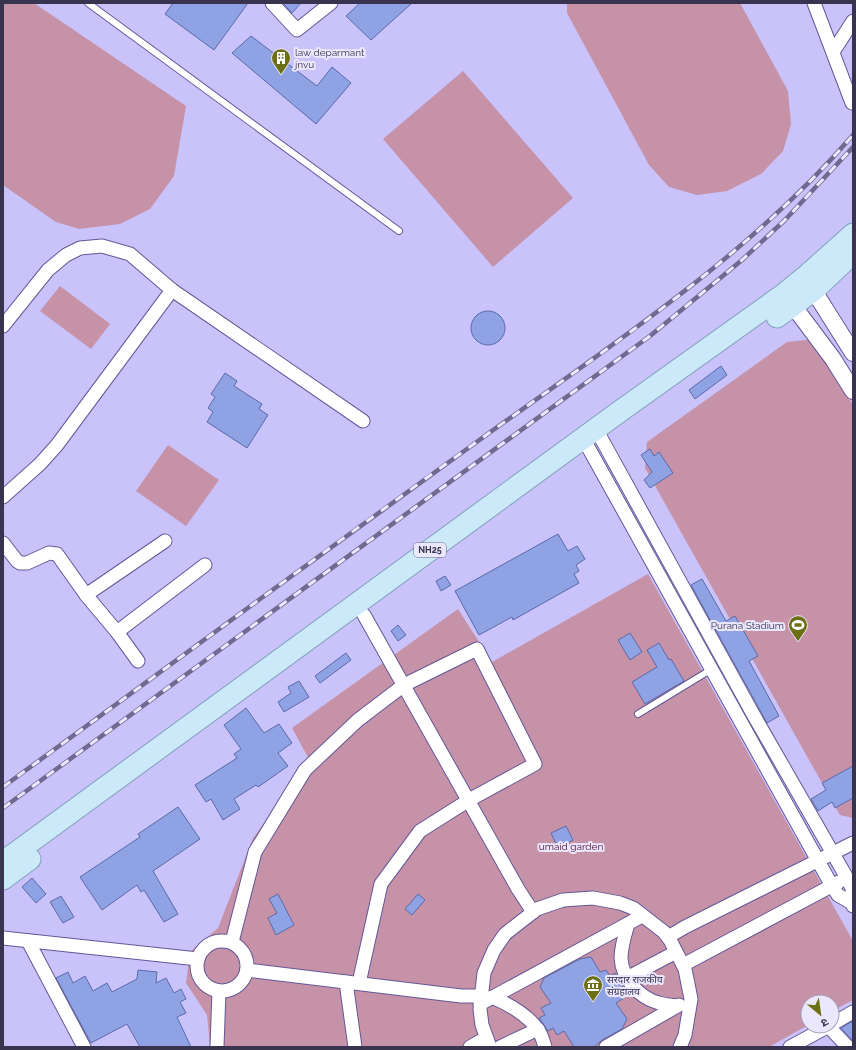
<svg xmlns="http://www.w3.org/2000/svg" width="856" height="1050" viewBox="0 0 856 1050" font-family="Raleway,'Noto Sans Devanagari',sans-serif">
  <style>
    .green { fill: #c692a8 }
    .building { fill: #8fa2e4; stroke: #5a6aa8 }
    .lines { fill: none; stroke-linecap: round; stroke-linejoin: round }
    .service-casing { stroke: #645796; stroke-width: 8 }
    .minor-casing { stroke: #645796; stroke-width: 15 }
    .tertiary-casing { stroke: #645796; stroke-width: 18 }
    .primary-casing { stroke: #81a0bb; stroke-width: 23 }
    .service { stroke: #fff; stroke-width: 6 }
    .minor { stroke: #fff; stroke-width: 13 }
    .tertiary { stroke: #fff; stroke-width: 16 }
    .primary { stroke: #cbe9f9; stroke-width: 21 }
    .rail-casing { stroke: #706a91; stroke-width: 4.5 }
    .rail { stroke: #ebe8fe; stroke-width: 3; stroke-dasharray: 9; stroke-linecap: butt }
    .labels { text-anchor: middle; stroke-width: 4; stroke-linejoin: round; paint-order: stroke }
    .shield { fill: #ebe8fe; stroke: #6e6984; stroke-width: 1 }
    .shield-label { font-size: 9px; font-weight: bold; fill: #38334f }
    .poi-label { font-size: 10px; fill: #38334f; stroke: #ebe8fe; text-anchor: start }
    .park-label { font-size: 10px; fill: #550e36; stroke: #ebe8fe }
  </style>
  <rect width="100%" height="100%" fill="#cac2fb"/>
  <g class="green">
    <path d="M3 3H34L186 106 174 176 150 209 120 224 79 229 56 222 3 185Z"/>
    <path d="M567 3H740L788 91 791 124 783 151 761 174 727 191 697 195 669 187 649 165 567 13Z"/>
    <path d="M463 71 573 198 493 267 383 139Z"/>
    <path d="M60 286 110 324 91 349 40 311Z"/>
    <path d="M815 339 853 405V818L840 815 645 468 647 442 787 342Z"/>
    <path d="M168 445 219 480 186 526 136 491Z"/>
    <path d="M648 574 853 941V1000L832 1011V1002H808V1025L769 1047H210L207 1015 186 983 190 952 218 928 253 838 310 761 292 728 458 609 492 662Z"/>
  </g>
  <g class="building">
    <path d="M173 3H248L214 50 165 14Z"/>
    <path d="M283 3H301L292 13Z"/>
    <path d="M360 3H412L371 40 346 16Z"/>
    <path d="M251 36 317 86 332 67 351 83 316 124 232 53Z"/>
    <circle cx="488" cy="328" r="17"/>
    <path d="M721 366 727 375 695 399 689 390Z"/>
    <path d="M225 373 237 381 234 386 262 404 259 409 268 415 247 448 207 422 213 412 208 408 215 397 211 394Z"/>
    <path d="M650 449 654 456 659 452 673 473 650 488 644 480 652 472 641 455Z"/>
    <path d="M558 534 568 551 577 546 585 559 576 565 579 571 574 574 579 583 513 620 512 617 479 635 455 591Z"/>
    <path d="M445 576 451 585 441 591 436 581Z"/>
    <path d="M702 579 726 621 735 616 758 656 749 661 779 716 767 723 691 585Z"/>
    <path d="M398 625 406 635 398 641 391 631Z"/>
    <path d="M630 633 642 652 630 660 618 640Z"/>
    <path d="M659 643 669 660 671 659 684 681 645 704 632 682 657 667 647 650Z"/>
    <path d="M346 653 351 660 320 683 315 676Z"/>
    <path d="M299 681 309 697 284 712 278 702 291 693 288 687Z"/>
    <path d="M246 708 264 733 279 724 292 743 278 753 288 766 258 787 256 785 234 799 240 809 223 820 211 799 206 802 195 785 237 758 234 754 241 749 224 725Z"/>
    <path d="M853 766V798L835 808 832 802 818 811 811 799 826 790 822 783Z"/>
    <path d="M178 807 200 839 153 871 178 914 164 922 144 890 141 892 137 885 102 910 80 877 140 837 138 834Z"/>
    <path d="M566 826 573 840 558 848 551 833Z"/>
    <path d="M32 878 46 894 36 903 22 887Z"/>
    <path d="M278 894 294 925 276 935 268 918 277 913 269 899Z"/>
    <path d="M418 894 425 900 412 915 405 909Z"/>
    <path d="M61 896 74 917 63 923 50 902Z"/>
    <path d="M591 957 600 972 606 970 610 976 615 973 623 986 619 989 624 998 616 1003 627 1019 622 1029 602 1040 594 1047H574L564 1031 557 1035 553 1028 548 1031 539 1018 545 1015 541 1008 551 1003 540 987 544 978 580 959Z"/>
    <path d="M138 970 157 972 156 983 166 978 174 993 181 989 186 999 180 1002 186 1013 177 1017 191 1047H140L127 1024 91 1043 56 978 68 972 73 983 85 976 93 991 107 983 112 992 137 979Z"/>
    <path d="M853 1021V1041L841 1028Z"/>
  </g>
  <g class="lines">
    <g class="service-casing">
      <g id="service">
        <path d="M88 3 399 231"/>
        <path d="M638 714 712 669"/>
      </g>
    </g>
    <g class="minor-casing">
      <g id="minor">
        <path d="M272 3 297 30 331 3"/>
        <path d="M814 3 852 103"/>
        <path d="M833 52 853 21"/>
        <path d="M3 326 48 270 66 255 80 248 102 246 130 254 172 290 363 421"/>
        <path d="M596 429 753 714 847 878 852 888 853 906"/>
        <path d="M583 438 832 886 838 895 852 903"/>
        <path d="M3 497 40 464 57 445 172 290"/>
        <path d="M3 543 17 561 20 563H27L49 553 57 554 86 595 117 632 138 661"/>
        <path d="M86 595 165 541"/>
        <path d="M364 615 518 889 533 912"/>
        <path d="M117 632 205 565"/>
        <path d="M628 924C625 934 621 947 621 958 622 978 639 998 659 1003 665 1005 671 1005 677 1006"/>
        <path d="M668 937 685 927 853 843"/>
        <path d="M3 938 198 959"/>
        <circle cx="222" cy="966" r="25"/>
        <path d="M28 941 84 1047"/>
        <path d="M232 942 255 852 305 770 358 720 404 685 477 649 535 764 469 800 420 831 381 884 359 983"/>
        <path d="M683 965 839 882"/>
        <path d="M247 970 461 996H481"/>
        <path d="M627 978 676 952"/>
        <path d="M346 982 355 1047"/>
        <path d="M492 997C508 1004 528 1015 538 1030 542 1035 543 1041 545 1047"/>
        <path d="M480 1004 642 916"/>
        <path d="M832 1024 853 1012"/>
        <path d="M828 1026 848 1047"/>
        <path d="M217 1047 219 991"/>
        <path d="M470 1047 486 1038"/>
        <path d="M490 1047 482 1025 480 1009 484 973 494 950 505 934 537 909 563 900 593 898 620 903 633 908 664 932 670 940 685 969 691 999 685 1035 680 1047"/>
        <path d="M500 1047 538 1029"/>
        <path d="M606 1047 679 1005"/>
        <path d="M790 1047 829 1026"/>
      </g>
    </g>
    <g class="tertiary-casing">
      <g id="tertiary">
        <path d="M807 280 853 353"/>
        <path d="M786 296 833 359 853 391"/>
      </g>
    </g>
    <g class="primary-casing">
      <g id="primary">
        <path d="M777 317 814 290 851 255"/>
        <path d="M3 862 619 412 784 294 805 277 853 234"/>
        <path d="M3 879 30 859"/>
      </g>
    </g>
    <use href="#service" class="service"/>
    <use href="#minor" class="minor"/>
    <use href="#tertiary" class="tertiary"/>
    <use href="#primary" class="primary"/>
    <g class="rail-casing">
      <g id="rail">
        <path d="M3 787C161 672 319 555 478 441 608 347 747 258 853 135"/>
        <path d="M3 808 650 336 742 260 785 220 853 147"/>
      </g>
    </g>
    <use href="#rail" class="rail"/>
  </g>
  <defs>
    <g id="building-pin" transform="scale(1)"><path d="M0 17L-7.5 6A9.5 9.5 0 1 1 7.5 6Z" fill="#6c6f14" stroke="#ebe8fe"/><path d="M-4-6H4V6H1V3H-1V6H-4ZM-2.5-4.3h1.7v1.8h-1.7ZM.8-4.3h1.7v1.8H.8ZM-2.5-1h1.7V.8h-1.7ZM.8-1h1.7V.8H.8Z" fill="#fff"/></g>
    <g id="stadium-pin" transform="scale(1)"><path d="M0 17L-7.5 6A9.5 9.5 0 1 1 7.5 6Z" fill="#6c6f14" stroke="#ebe8fe"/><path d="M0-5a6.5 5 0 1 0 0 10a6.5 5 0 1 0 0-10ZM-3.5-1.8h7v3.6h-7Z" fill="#fff"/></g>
    <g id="museum-pin" transform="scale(1)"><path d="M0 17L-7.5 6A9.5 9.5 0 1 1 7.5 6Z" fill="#6c6f14" stroke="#ebe8fe"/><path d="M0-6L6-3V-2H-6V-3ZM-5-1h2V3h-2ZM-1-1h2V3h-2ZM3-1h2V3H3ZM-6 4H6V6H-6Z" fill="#fff"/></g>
  </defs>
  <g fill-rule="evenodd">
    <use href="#building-pin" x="281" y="58"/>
    <use href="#stadium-pin" x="798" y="625"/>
    <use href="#museum-pin" x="593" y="985"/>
  </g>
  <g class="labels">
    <rect class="shield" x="414" y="543" width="32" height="14" rx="3"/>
    <g class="shield-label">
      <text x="430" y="553">NH25</text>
    </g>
    <g class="poi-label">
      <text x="295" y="56">law deparmant<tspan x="295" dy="12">jnvu</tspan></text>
      <text x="784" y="629" text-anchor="end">Purana Stadium</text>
      <text x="607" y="983">सरदार राजकीय<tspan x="607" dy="12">संग्रहालय</tspan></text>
    </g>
    <g class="park-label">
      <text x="571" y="850">umaid garden</text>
    </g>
  </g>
  <rect width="856" height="1050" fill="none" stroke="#38334f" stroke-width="8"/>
  <g transform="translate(820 1014) rotate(151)"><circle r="19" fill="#ebe8fe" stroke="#a3a0b8"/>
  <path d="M0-3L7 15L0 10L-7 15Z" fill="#6c6f14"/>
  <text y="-6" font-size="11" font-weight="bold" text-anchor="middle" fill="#38334f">उ</text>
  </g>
</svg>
